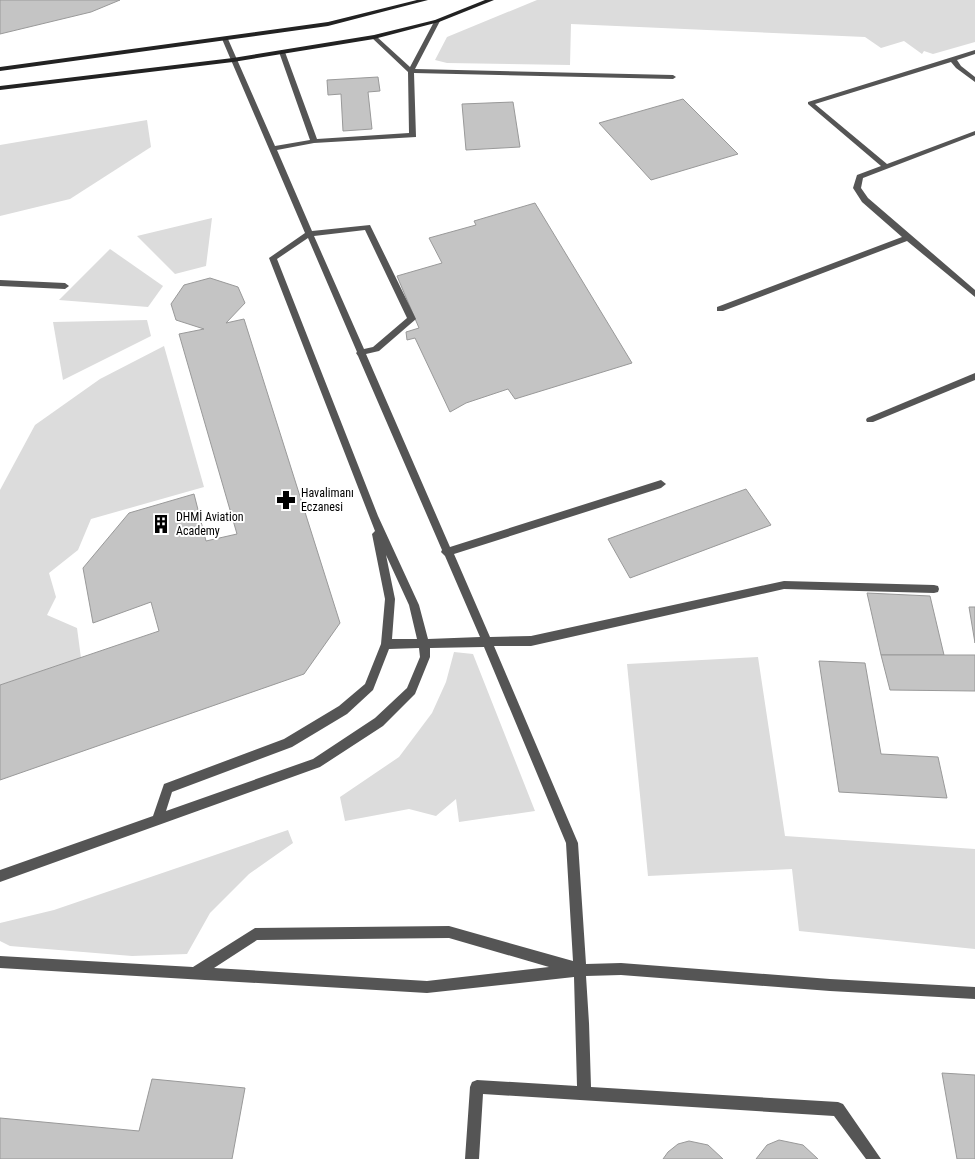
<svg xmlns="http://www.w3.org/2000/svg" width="975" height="1159" viewBox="0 0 975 1159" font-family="'Roboto Condensed',sans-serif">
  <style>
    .green { fill: #dcdcdc }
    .building { fill: #c4c4c4; stroke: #999 }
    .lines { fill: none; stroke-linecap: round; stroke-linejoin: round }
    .lane { fill: #555; fill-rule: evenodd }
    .secondary { fill: #222; fill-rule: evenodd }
    .labels { text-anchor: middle; stroke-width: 4; stroke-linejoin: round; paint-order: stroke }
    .poi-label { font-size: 12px; fill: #000; stroke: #fff; text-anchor: start }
  </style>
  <rect width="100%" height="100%" fill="#fff"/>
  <g class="green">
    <path d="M537 0H975V42L933 54 924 51 922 54 904 41 881 48 865 37 571 24 570 65 447 63 435 60 447 37Z"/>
    <path d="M147 120 151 147 70 199 0 216V145Z"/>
    <path d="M212 218 206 266 175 274 137 236Z"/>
    <path d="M110 249 163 286 148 307 59 300Z"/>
    <path d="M147 320 151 336 63 380 53 322Z"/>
    <path d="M164 346 204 487 91 519 78 550 49 573 56 597 47 615 77 628 81 658 0 685V490L35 425 100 379Z"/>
    <path d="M454 652 473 654 535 811 459 822 456 799 436 816 409 809 345 821 340 797 399 757 432 713 446 682Z"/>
    <path d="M758 657 785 836 975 849V949L799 931 792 869 648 876 627 664Z"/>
    <path d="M288 830 293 843 249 874 210 913 187 954 132 956 10 946 0 941V923L54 910Z"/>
  </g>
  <g class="building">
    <path d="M0 0H120L91 12 0 34Z"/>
    <path d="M378 77 380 91 368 92 372 129 343 131 341 94 328 95 327 80Z"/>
    <path d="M683 99 738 154 651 180 599 123Z"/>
    <path d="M513 102 520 147 466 150 462 104Z"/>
    <path d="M535 203 632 363 515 399 508 389 466 403 450 412 415 338 407 340 406 332 419 328 397 276 442 263 429 238 476 225 474 221Z"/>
    <path d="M210 278 238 287 245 303 226 323 244 319 340 623 304 674 0 780V685L159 631 151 602 93 623 83 568 129 513 194 494 206 541 237 534 179 334 204 329 176 320 171 304 184 285Z"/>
    <path d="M746 489 771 525 630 578 608 539Z"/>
    <path d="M867 593 930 596 944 655H881Z"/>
    <path d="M969 607H975V643Z"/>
    <path d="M881 655H975V691L890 690Z"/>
    <path d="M819 661 865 663 881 754 938 757 947 798 839 792Z"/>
    <path d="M942 1073 975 1075V1159H957Z"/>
    <path d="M152 1079 245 1088 232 1159H0V1118L139 1131Z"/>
    <path d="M779 1140 803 1145 818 1159H756L767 1145Z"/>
    <path d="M689 1141 708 1145 723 1159H663L668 1152 678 1144Z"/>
  </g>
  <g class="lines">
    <g class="lane">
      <path d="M435 20 440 21 415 69 673 75 676 77 673 79 414 73 416 137 314 143 277 150 312 231 370 225 416 319 379 351 366 354 450 547 661 480 666 484 661 488 454 554 490 637 531 636 784 581 934 585 938 586 939 589 938 592 934 593 784 589 531 646H494L578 843 586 964 621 963 830 979 975 987V999L830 991 621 975 586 976 589 1023 591 1087 838 1102 843 1104 881 1159H866L834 1116 483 1094 479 1159H465L470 1087 472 1082 477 1080 577 1086 574 977 427 993 0 968V956L193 967 255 928 449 926 573 961 566 843 484 647 430 648V657L415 694 383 726 320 767 0 882V870L153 816 164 784 284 739 339 706 365 684 381 644 385 599 372 534 375 531 269 258 305 233 222 39 225 37 228 39 275 146 310 140 279 52 282 50 285 52 317 139 409 133 408 72 371 37 376 36 410 67ZM365 230 407 318 373 347 364 349 314 236ZM308 238 357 352 356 353 358 356 442 550 441 552 445 556 480 637 428 639 419 605 378 516 277 259ZM386 555 409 605 417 639H392L395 599ZM419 648 420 657 407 688 375 718 313 759 166 811 172 792 292 747 347 714 373 690 389 649ZM449 938 549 967 427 981 214 968 257 940Z"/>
      <path d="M975 50V54L957 60 961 66 975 77V82L956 68 951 62 815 104 887 164 975 131V135L863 178 861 188 868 198 975 290V297L907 241 723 311H717V307L902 237 862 202 853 188 857 175 881 166 808 104V102Z"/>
      <path d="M0 280 65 283 69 286 65 289 0 286Z"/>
      <path d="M975 373V380L873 422H867L866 420 867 418Z"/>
    </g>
    <g class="secondary">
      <path d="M417 0H428L328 26 0 71V67L328 22Z"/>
      <path d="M485 0H494L439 22 374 39 233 62 0 90V86L233 58 374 35 435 20Z"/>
    </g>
  </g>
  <defs>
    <g id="pharmacy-bare" transform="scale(1.5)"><path d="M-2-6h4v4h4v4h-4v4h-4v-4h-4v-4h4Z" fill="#000" stroke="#fff" stroke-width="2.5" paint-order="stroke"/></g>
    <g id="building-bare" transform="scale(1.5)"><path d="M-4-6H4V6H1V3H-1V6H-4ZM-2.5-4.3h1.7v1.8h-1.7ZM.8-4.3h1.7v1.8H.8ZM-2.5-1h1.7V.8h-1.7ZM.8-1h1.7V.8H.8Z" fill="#000" stroke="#fff" stroke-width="2.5" paint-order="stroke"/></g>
  </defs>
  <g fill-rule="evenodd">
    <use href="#pharmacy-bare" x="286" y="500"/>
    <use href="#building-bare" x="161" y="524"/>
  </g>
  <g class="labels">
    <g class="poi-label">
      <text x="301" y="497">Havalimanı<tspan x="301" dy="14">Eczanesi</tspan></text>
      <text x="176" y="521">DHMİ Aviation<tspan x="176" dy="14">Academy</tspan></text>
    </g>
  </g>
</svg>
